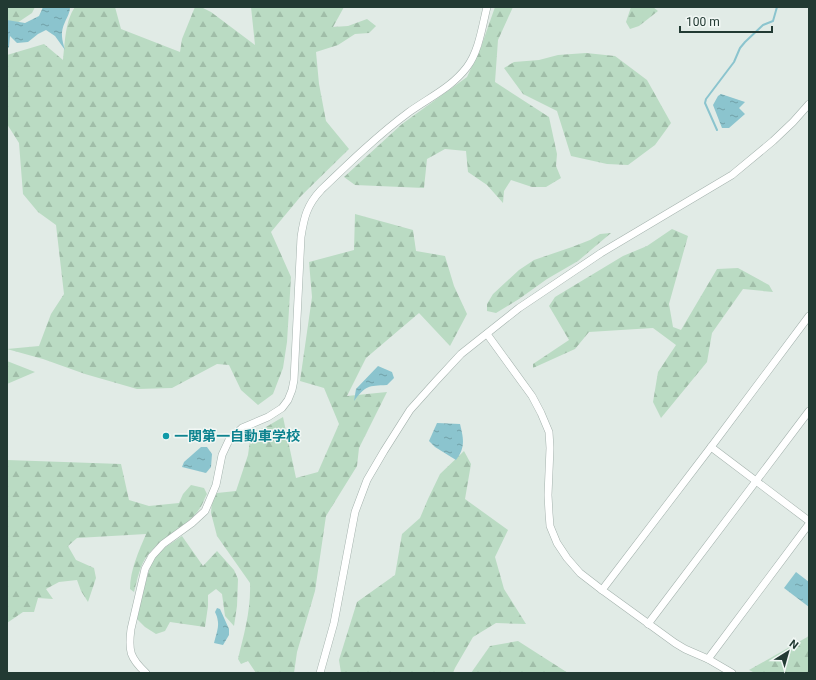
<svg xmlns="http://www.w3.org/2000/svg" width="816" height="680" viewBox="0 0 816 680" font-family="Roboto,'Noto Sans JP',sans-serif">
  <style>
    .forest { fill: url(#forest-firs) }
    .water { fill: url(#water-ripples) }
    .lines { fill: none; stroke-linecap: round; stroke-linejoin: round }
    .stream { stroke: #8bc4ce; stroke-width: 2 }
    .tertiary-casing { stroke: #a4b2ad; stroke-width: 8 }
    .tertiary { stroke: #fff; stroke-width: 7 }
    .culture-dot { fill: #0f9aa8; stroke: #f1f7f4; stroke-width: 1.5 }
    .labels { text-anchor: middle; stroke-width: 3; stroke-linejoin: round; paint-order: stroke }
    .culture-label { font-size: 14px; font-weight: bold; fill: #0d838f; stroke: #f1f7f4; text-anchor: start }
  </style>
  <defs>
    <pattern id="forest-firs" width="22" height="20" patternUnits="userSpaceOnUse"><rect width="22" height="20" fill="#badbc3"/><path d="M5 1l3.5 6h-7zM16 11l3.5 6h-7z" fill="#a0bda8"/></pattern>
    <pattern id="water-ripples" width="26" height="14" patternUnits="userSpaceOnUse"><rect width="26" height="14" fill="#8bc4ce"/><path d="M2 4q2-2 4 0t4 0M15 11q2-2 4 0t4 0" fill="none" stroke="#71a0a8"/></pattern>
  </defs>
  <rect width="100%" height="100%" fill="#e1ebe6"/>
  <g class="forest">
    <path d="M7 7H35L32 13 17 23 7 22Z"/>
    <path d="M75 7H115L121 29 180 52 182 39 195 7H201L211 12 255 45 251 7H344L333 27 348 26 367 19 376 26 369 33 355 34 338 45 316 52 319 84 326 121 349 149 301 196 271 232 291 277 287 342 283 368 273 394 258 405 241 390 229 365 217 364 172 388 137 389 85 374 43 359 7 349 39 346 51 314 64 294 56 225 38 212 23 194 19 143 7 124V55L44 44 63 60C65 43 65 21 75 7Z"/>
    <path d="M495 7H513L498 40 495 82 549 117 557 154 556 166 561 178 546 187H532L511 180 504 191 503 203 487 185 468 172 466 151 445 149 427 159 424 188 355 185 344 177 402 124 467 77 481 47Z"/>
    <path d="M631 7H653L658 11 639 26 630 29 626 22Z"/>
    <path d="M586 53 615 56 647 80 671 123 655 145 628 165 607 164 571 156 557 111 523 94 504 68 514 62 539 60 558 55Z"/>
    <path d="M355 214 413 230 416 251 445 256 454 286 467 314 450 346 419 313 366 358 347 396 387 392 359 448 357 466 326 516 315 591 297 652 294 673H256L248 661 241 664 238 659C244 634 251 610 250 583L217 536 211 513 212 500 217 493 236 491 248 455 251 433 266 427 283 417 296 478 318 472 339 424 324 388 300 381 312 297 309 262 354 250Z"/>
    <path d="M672 229 688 236 669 304 673 327 681 330 717 269 738 268 769 285 773 292 743 289 712 333 707 362 661 418 653 402 658 372 676 345 653 328 589 332 575 349 533 368V364L569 340 549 306 555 297 623 256 647 246Z"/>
    <path d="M611 233 578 261 547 279 519 299 496 313 487 311V304L493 294 519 270 534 260 572 247 590 240 600 234Z"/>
    <path d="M7 361 35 372 7 384Z"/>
    <path d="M464 451 471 464 465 499 508 530 495 557 504 589 526 624 496 623 473 637 455 668 453 673H341L339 660 357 602 395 575 402 534 420 518 428 499 440 474Z"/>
    <path d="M7 460 121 464 129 500 149 506 179 503 183 494 191 485 204 488 207 494C204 499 203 504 200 508 187 528 159 537 145 559 139 569 137 581 134 592L130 589C130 570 139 551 146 534L77 538 68 546 76 560 94 568 96 578 88 602 81 591 77 580 59 582 46 589 53 599 38 598 34 612H23L7 623Z"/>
    <path d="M182 536 203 566 217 551 234 570 238 579 237 606 234 626 225 616 222 594 216 589 208 595V606L205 627 170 622 165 631 156 634 145 627 136 618 144 587 153 558 167 546Z"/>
    <path d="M809 636V673H755L749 670Z"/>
    <path d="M518 641 568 673H471L490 646Z"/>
  </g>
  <g class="water">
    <path d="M43 7H70C70 13 67 17 65 22 60 32 62 40 65 50L55 36 46 30 38 34 28 42 17 43 10 36 9 47 7 49V20L25 23 39 16Z"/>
    <path d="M721 94 745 102 739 108 745 114 729 128H722L713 105 718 96Z"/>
    <path d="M378 366 392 372 394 378 387 385C368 386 366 385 354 401L356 389Z"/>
    <path d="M437 423 460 424C464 440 465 448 456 460L435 447 429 441Z"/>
    <path d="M201 447H207L212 454 211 467 206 473 182 467 184 462Z"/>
    <path d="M796 572 809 582V607L784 588Z"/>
    <path d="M217 608 220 609 229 629V635L223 645 214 643C217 631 221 624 215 612Z"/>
  </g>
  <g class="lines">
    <path class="stream" d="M717 130 705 103 706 99 734 62 740 48 745 42 763 25 773 21 777 7"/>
    <g class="tertiary-casing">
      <g id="tertiary">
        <path d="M809 316 711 447 602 590 675 643 685 649 708 659 809 524"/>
        <path d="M487 334 532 396 541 413 549 432 550 448 548 495 549 513 550 526 557 543 567 558 580 573 602 590"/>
        <path d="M711 447 809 521"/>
        <path d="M648 624 809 411"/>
        <path d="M708 659 732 673"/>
        <path d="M146 673C130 658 128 651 131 629L145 569 152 556 163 544 192 523 205 511 216 485 222 455 229 440 242 428 268 417 282 408 288 400 292 390 294 380 301 237C304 217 307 205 321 190 349 163 378 135 409 112 430 97 451 88 467 67 479 51 482 27 487 7"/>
        <path d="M320 673 334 623 355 512 367 480 384 451 410 410 436 381 461 354 519 308 601 253 732 175 773 141 793 122 809 104"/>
      </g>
    </g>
    <use href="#tertiary" class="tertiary"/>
  </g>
  <circle class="culture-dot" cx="166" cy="436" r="4"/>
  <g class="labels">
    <g class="culture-label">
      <text x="174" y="441">一関第一自動車学校</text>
    </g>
  </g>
  <rect width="816" height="680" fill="none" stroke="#223a33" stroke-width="16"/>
  <g transform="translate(788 652) rotate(37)" stroke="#f1f7f4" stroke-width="3" paint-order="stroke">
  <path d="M0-3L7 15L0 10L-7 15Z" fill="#223a33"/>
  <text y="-6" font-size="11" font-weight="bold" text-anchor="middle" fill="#223a33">N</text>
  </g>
  <path d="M680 26v6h92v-6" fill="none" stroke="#223a33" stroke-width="2"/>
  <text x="686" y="26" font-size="12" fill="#223a33" stroke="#f1f7f4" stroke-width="3" paint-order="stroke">100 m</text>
</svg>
